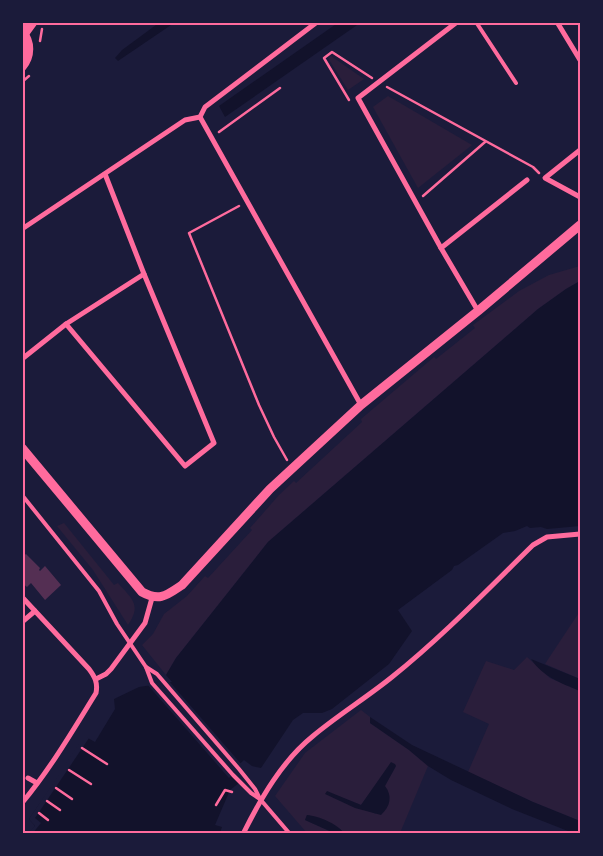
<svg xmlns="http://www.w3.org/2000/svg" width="603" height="856" viewBox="0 0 603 856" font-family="'Sofia Sans Condensed',sans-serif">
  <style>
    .green { fill: #2a1e3b; fill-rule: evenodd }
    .water { fill: #12122b }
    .pier { fill: #1b1b3a }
    .building { fill: #542f53 }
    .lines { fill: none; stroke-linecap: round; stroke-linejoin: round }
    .path { stroke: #ff6b9d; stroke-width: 2.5 }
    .service { stroke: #ff6b9d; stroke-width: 4 }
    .minor { stroke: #ff6b9d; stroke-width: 5 }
    .tertiary { stroke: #ff6b9d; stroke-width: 9 }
    .neatline { fill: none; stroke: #ff6b9d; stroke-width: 2 }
  </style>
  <rect width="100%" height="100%" fill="#1b1b3a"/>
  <g class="green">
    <path d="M331 56 364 79 348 90 328 58Z"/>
    <path d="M388 96 472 145 418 188 373 107Z"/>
    <path d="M580 266V281L566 289 538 309 268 542 176 658 166 675 142 645 153 634 164 614 187 596 205 576 208 578 252 530 250 528 279 495 294 481 296 483 362 422 361 419 434 357 436 359 475 328 473 325 519 291 549 275Z"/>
    <path d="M64 523 114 585 118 583C132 599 142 605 128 625L93 570 57 526Z"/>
    <path d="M580 607V679L545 664 580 611Z"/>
    <path d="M527 657 550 678 580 691V821L533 802 468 772 489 724 463 712 486 661 514 670Z"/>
    <path d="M361 710 370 717V723L409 750 428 766 400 833H344L340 829 307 815 305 820 334 833H307L275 796 305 753ZM396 766 385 785 376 814 327 792 361 805 376 785Z"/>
  </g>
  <g class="water">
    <path d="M160 22 174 23 118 61 115 58 122 50Z"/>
    <path d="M339 22 360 23 225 117 219 106Z"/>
    <path d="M580 281V526L547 529 541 527 530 528 527 526 515 531 503 533 458 565 454 566 452 570 398 610 412 631 389 664 332 709 322 713H303L293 720 261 768 252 766 244 760 230 773 239 783 230 790 215 825 222 827 220 833 27 834 35 826 29 819 86 737 95 742 115 709 114 699 139 687 172 682 166 675 176 658 268 542 538 309 566 289Z"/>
    <path d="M531 659 580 679V691C561 683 543 677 531 659Z"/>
    <path d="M370 717 412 745 533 802 580 821V833H573L512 809 451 780 428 766 409 750 370 723Z"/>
    <path d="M391 762 395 764 396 766 385 786C393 796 390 807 381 815L355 808 325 794 327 791 361 805Z"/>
    <path d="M307 815C319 816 337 824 344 833H334L305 820Z"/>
  </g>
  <g class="pier">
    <path d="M168 680 242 765 229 778 147 684Z"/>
    <path d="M85 735 89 738 35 818 41 823 32 834 27 833 35 826 29 819Z"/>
  </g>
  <path class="building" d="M26 554 40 568 39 570 40 571 45 566 61 585 45 600 31 583 27 587 22 583V557Z"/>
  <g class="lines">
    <g class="path">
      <path d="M40 41 42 29"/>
      <path d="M22 82 29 76"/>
      <path d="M387 87 533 167 539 173"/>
      <path d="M349 100 324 58 332 52 372 78"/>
      <path d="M219 132 280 88"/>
      <path d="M423 196 485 142"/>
      <path d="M239 206 189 233 259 405 274 437 287 460"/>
      <path d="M82 748 107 764"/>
      <path d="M69 770 91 784"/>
      <path d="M56 788 72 799"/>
      <path d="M47 801 60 810"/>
      <path d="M216 805 225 790 232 792"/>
      <path d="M39 813 48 820"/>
    </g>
    <g class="service">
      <path d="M476 22 516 83"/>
      <path d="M22 495 99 591 117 624 146 667 152 683 233 775 251 793 260 799"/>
      <path d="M146 667 157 674 239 769 255 789 260 799 290 834"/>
    </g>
    <g class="minor">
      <path d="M457 22 358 98 441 248 478 311"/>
      <path d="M557 22 580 60"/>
      <path d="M200 117 361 405"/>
      <path d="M580 150 545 178 580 197"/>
      <path d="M22 229 185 120 200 117 205 107 209 104 317 22"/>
      <path d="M441 248 527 180"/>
      <path d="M66 324 185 466 214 443 144 274 105 174"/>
      <path d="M22 359 66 324 144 274"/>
      <path d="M22 597 89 669C95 677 98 683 96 693 73 730 51 768 22 803"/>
      <path d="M22 622 35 611"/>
      <path d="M96 679 106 674 111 669 145 623 152 598"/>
      <path d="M28 778 37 783"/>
      <path d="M243 834C261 798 282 761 313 736 338 715 366 698 392 677 442 637 487 590 533 545L547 537 580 534"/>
    </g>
    <g class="tertiary">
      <path d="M22 31C31 42 31 56 22 67"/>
      <path d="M25 33 33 22"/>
      <path d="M22 448 142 592C160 602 167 595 182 585L270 489 361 405 478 311 580 225"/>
    </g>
  </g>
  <rect width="603" height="856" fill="none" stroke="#1b1b3a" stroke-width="48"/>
  <rect x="24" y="24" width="555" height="808" class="neatline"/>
</svg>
